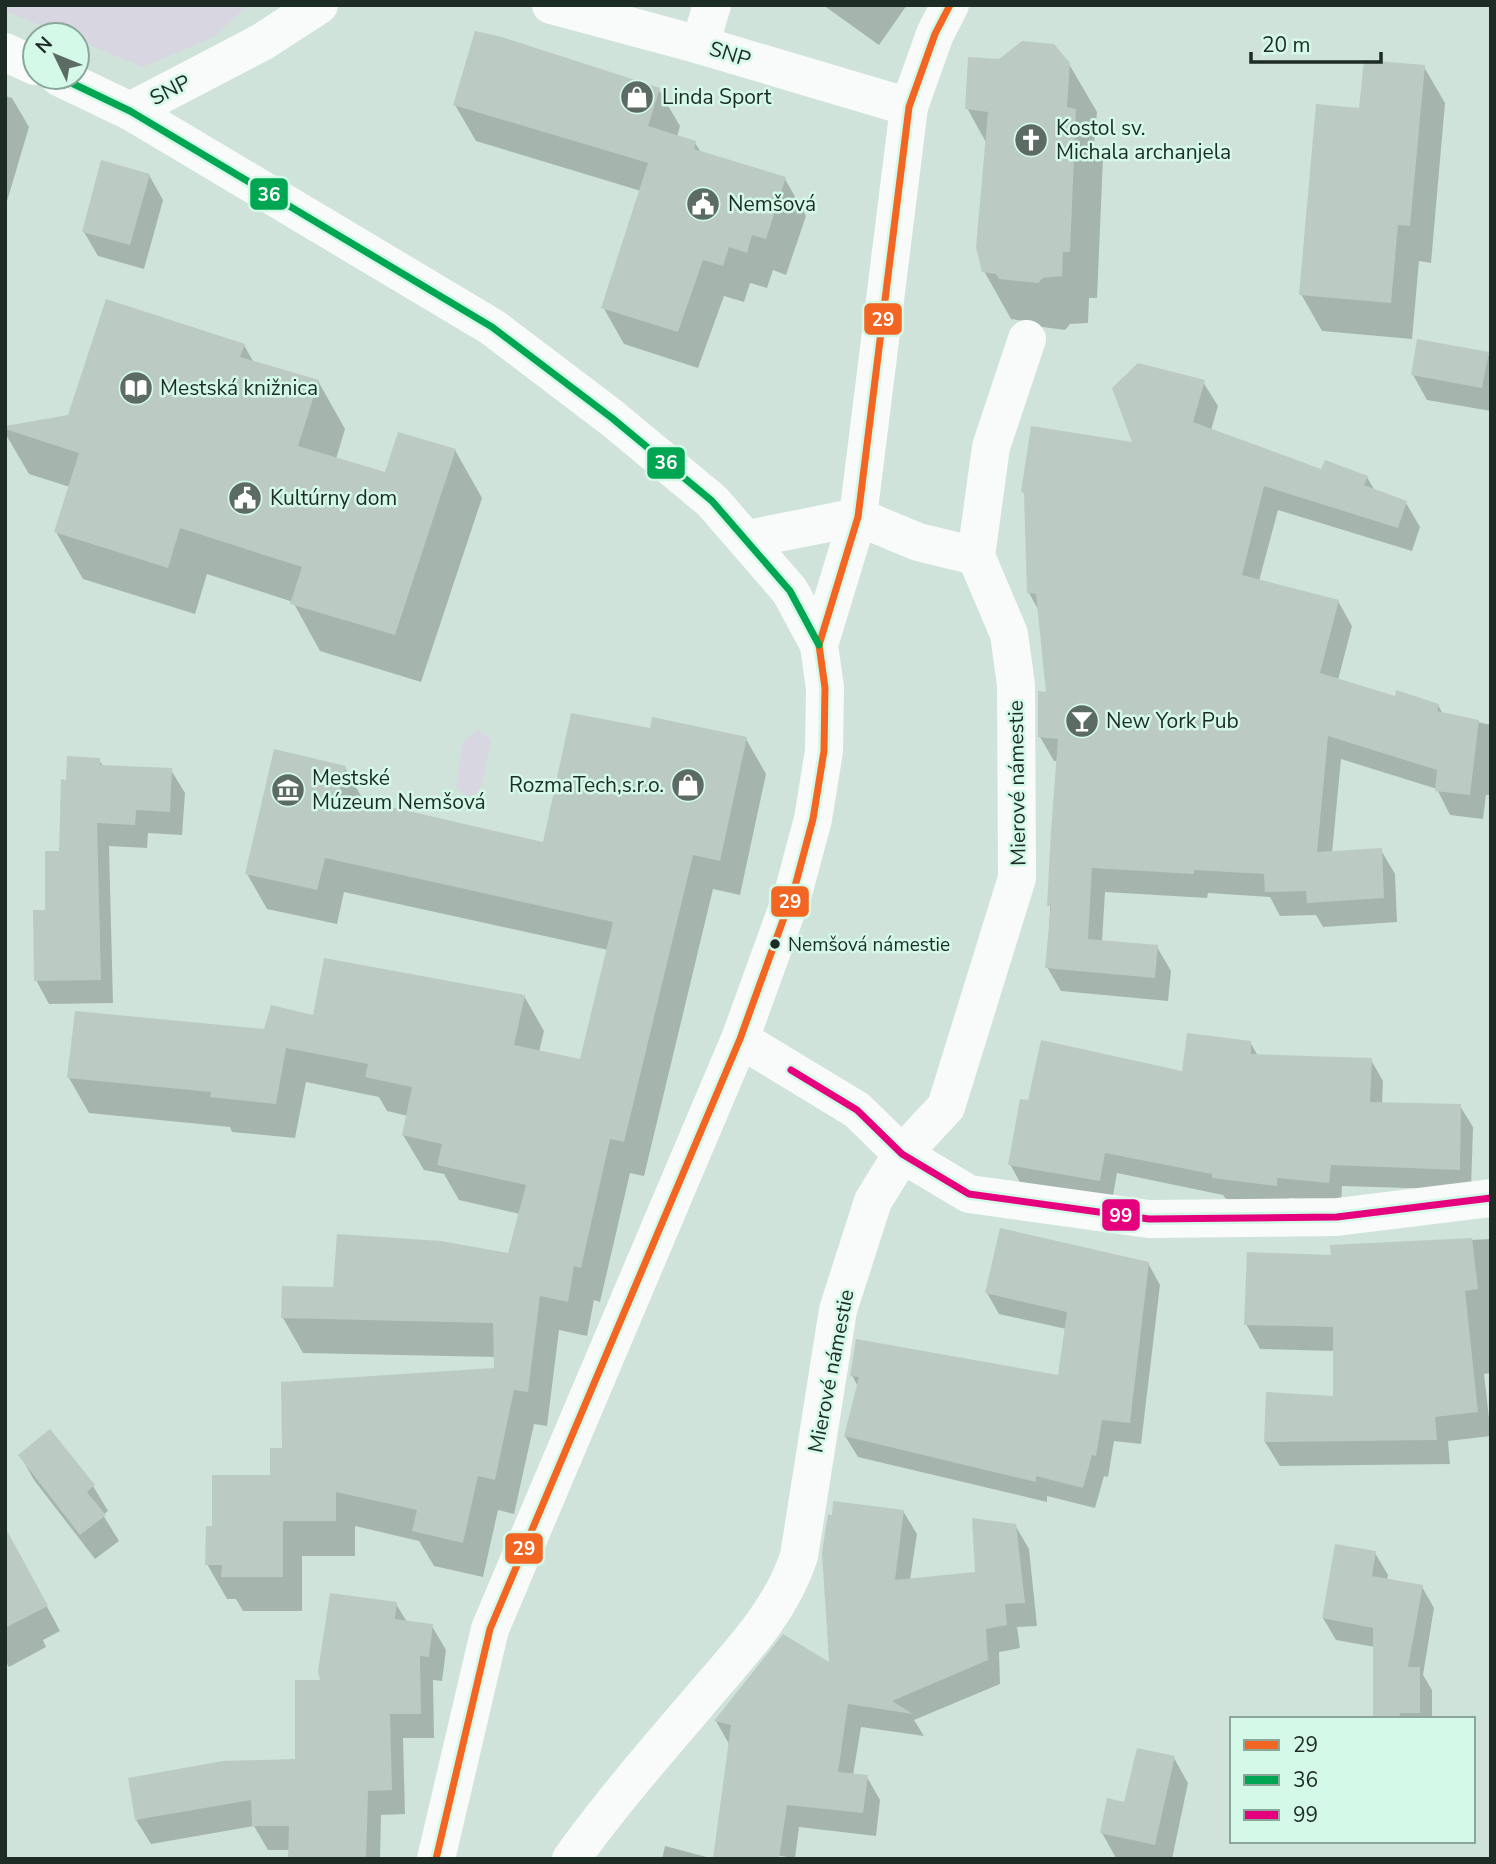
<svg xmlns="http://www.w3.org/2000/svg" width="1496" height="1864" viewBox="0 0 1496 1864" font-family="'Nunito Sans',sans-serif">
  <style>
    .green { fill: #d7d6e1 }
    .shadow { fill: #0003 }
    .building { fill: #bbcbc3 }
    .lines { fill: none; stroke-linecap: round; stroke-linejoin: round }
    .minor { stroke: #f8fbf9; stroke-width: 38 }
    .tertiary { stroke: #f8fbf9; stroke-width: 38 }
    .secondary { stroke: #f8fbf9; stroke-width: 38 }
    .bus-1-casing { stroke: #d4f9e8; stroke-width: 12 }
    .bus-2-casing { stroke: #d4f9e8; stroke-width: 12 }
    .bus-3-casing { stroke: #d4f9e8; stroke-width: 12 }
    .bus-1 { stroke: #f26522; stroke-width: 7 }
    .bus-2 { stroke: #00a651; stroke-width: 7 }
    .bus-3 { stroke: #e5007d; stroke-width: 7 }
    .bus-dot { fill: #1e2c26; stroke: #d4f9e8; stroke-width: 2.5 }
    .labels { text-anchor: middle; stroke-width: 5; stroke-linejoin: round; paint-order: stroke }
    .bus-label { font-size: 19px; fill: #1e2c26; stroke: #d4f9e8; text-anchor: start }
    .street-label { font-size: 21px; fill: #1e2c26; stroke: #d4f9e8 }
    .poi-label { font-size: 21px; fill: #1e2c26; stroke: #d4f9e8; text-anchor: start }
    .line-badge { stroke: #d4f9e8; stroke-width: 2.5 }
    .badge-label { font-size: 19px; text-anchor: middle; font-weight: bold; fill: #fff }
  </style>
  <rect width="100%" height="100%" fill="#cfe3da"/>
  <g class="green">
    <path d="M5 5H248L214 37 143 67 77 40V35H64L5 11Z"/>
    <path d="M478 729 491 740 481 788 473 796H465L456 785 463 742Z"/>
  </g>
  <g class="shadow">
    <path d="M823 5H907L879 45Z"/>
    <path d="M1069 64 1097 112 1094 144 1103 158 1097 298H1089L1088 323 1070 324 1065 330 1028 325 1025 321 1011 319 984 271 987 144 967 108Z"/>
    <path d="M1424 67 1445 103 1431 263 1419 261 1412 339 1322 331 1301 294 1361 110Z"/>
    <path d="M659 90 680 126 677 137 695 143 701 152 785 179 806 216 786 275 773 270 767 288 750 283 744 302 724 296 698 368 624 344 603 307 641 191 476 141 455 105Z"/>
    <path d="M5 96 12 98 29 127 5 208Z"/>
    <path d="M149 175 163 200 144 269 98 256 84 232Z"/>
    <path d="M244 345 254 363 318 381 345 429 336 459 386 474 455 450 482 498 421 682 320 651 293 602 207 574 195 614 83 579 56 532 70 487 29 474 5 433V427L70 416Z"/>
    <path d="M1487 353 1491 359V411L1427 400 1413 375Z"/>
    <path d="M1203 382 1218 406 1211 430 1322 472 1367 477 1375 491 1406 503 1420 527 1412 551 1278 510 1259 581 1338 601 1352 626 1338 680 1396 698 1438 705 1443 714 1491 725V795H1486L1483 819 1450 815 1437 789 1341 759 1332 853 1381 850 1395 874 1397 922 1323 927 1316 915 1280 916 1270 897 1208 893 1207 898 1105 892 1102 942 1157 947 1171 971 1168 1001 1061 991 1047 967 1058 761H1054L1040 737 1048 694 1039 611 1029 593 1026 497 1023 492 1135 444Z"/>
    <path d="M651 730 746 739 766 774 740 895 713 889 644 1176 630 1173 600 1302 594 1300 587 1336 559 1330 547 1426 534 1424 514 1514 498 1510 483 1577 434 1566 419 1541 355 1526V1556H302V1611H243L236 1599H227L207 1564 213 1527 271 1477 284 1450 496 1369V1357L303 1353 283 1318 334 1289 509 1255 520 1214 459 1200 444 1174 424 1170 403 1135 408 1116 387 1111 379 1097 306 1082 295 1138 232 1132 230 1127 89 1113 69 1078 314 1018 524 996 544 1031 539 1052 581 1061 608 950 344 892 337 924 267 909 247 874 345 768 365 803 545 844Z"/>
    <path d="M99 760 103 766 171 770 185 793 182 835 148 833 147 848 109 846 113 1003 49 1004 36 980 60 853 68 782Z"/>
    <path d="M1250 1042 1258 1056 1371 1060 1383 1081 1382 1104 1460 1106 1473 1127 1471 1190 1342 1186 1341 1203 1289 1198 1288 1206 1226 1199 1223 1195 1117 1173 1112 1201 1022 1186 1010 1164 1030 1102 1183 1073Z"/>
    <path d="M1491 1239V1373L1484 1374 1491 1436 1448 1441 1450 1464 1280 1466 1265 1442 1335 1398V1351L1260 1349 1246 1324 1332 1257V1247Z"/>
    <path d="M1148 1263 1160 1285 1141 1444 1114 1441 1108 1477 1104 1476 1095 1508 1047 1496V1502L858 1457 845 1436 858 1387 852 1375 1059 1377 1066 1329 999 1314 987 1293Z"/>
    <path d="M20 1455 93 1486 108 1511 103 1515 119 1541 95 1559 34 1480Z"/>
    <path d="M903 1511 917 1534 910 1580 977 1573 1015 1525 1029 1549 1037 1626 1017 1627 1020 1648 999 1652 1000 1684 914 1720 924 1736 861 1727 853 1775 867 1777 880 1800 876 1836 799 1827 795 1858 774 1855 729 1744 716 1721 831 1666Z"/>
    <path d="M5 1551 28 1571 60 1631 43 1640 46 1647 9 1667 5 1661Z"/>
    <path d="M1375 1553 1388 1575 1387 1580 1422 1587 1434 1608 1423 1675 1432 1690V1719H1375V1647L1336 1640 1323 1618Z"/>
    <path d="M396 1604 407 1622 432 1626 446 1650 442 1681 433 1680 434 1738H403L405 1814 381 1815 380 1859H290V1850H268L254 1826 151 1844 136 1820 297 1761 323 1681Z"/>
    <path d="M1174 1758 1188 1783 1172 1859 1116 1858 1102 1833Z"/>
    <path d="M665 1846 714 1859H662Z"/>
  </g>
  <g class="building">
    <path d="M475 31 502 37 660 88 648 126 696 141 694 149 786 177 766 239 752 235 747 253 729 247 723 266 703 260 678 332 601 308 648 163 453 105Z"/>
    <path d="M1022 41 1054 44 1070 63 1067 107 1076 109 1070 252H1063L1062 276 1043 278 1038 283 999 279 996 274 982 272 976 247 988 112 965 109 968 57 999 59Z"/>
    <path d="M1364 60 1425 65 1410 226 1398 225 1391 303 1299 295 1316 104 1359 108Z"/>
    <path d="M101 160 150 174 130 245 82 232Z"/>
    <path d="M106 299 245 344 240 357 319 380 298 446 385 472 398 432 456 449 395 635 290 604 302 567 180 528 168 568 54 532 79 453 5 429V426L68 415Z"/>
    <path d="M1417 339 1489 352 1482 388 1411 375Z"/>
    <path d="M1138 363 1205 380 1193 422 1321 469 1325 460 1368 476 1364 485 1407 501 1398 528 1264 486 1242 575 1339 600 1320 673 1395 696 1396 690 1439 704 1437 711 1479 720 1470 795 1435 791 1437 770 1328 736 1317 852 1382 848 1384 898 1307 903 1306 891 1265 892 1264 874 1194 870V874L1092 868 1088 939 1158 945 1155 978 1045 968 1051 906H1047L1051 830 1058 739 1038 737V691L1046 692 1036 594 1027 593 1024 493 1021 492 1031 426 1132 442 1112 388Z"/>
    <path d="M571 713 650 728 652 717 747 737 720 861 693 855 624 1142 610 1139 581 1268 574 1266 568 1302 540 1296 528 1392 514 1390 495 1480 478 1476 463 1543 412 1531 417 1510 336 1492V1521H283V1577H221L222 1565H205L206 1526H212V1475H270V1448H282L281 1382 494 1368 493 1323 281 1318 282 1286 333 1287 337 1234 441 1241 508 1253 526 1185 437 1165 442 1144 402 1135 412 1087 365 1077 368 1064 286 1048 276 1104 210 1097 211 1092 67 1078 75 1011 264 1029 271 1005 313 1015 324 958 525 995 514 1045 580 1059 613 922 325 858 317 890 245 874 274 749 346 766 339 795 543 842Z"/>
    <path d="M67 756 100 758V765L172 768 170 812 136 810 135 825 97 823 101 980 34 981 33 910H45V851H59L61 779 66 780Z"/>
    <path d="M1187 1033 1251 1041V1054L1372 1058 1370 1102 1461 1104 1460 1170 1331 1165 1329 1183 1277 1178V1186L1212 1178V1174L1105 1153 1100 1181 1008 1165 1020 1099 1028 1100 1041 1040 1182 1071Z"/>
    <path d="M1000 1228 1149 1262 1130 1423 1102 1420 1096 1456 1092 1455 1083 1488 1036 1476V1482L844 1436 859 1377 850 1376 856 1339 1058 1375 1067 1312 985 1293Z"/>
    <path d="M1472 1238 1478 1289 1465 1291 1478 1412 1435 1417 1437 1440 1264 1442 1266 1392 1333 1396V1327L1244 1325 1247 1252 1331 1255 1330 1245Z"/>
    <path d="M50 1429 95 1485 87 1492 106 1515 80 1535 18 1455Z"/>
    <path d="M833 1501 904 1510 895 1580 975 1572 972 1518 1016 1524 1025 1603 1005 1604 1007 1625 986 1629 988 1660 892 1701 913 1714 848 1704 838 1772 868 1775 863 1813 787 1805 779 1859H713L731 1725 714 1721 783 1634 829 1662 822 1553 828 1514 832 1515Z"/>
    <path d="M5 1527 48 1606 5 1628Z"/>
    <path d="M1335 1544 1376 1551 1372 1576 1423 1585 1408 1667H1420V1713H1400L1399 1719H1373V1628L1322 1618Z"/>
    <path d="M330 1593 397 1602 395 1619 433 1624 429 1657 420 1656 421 1714H390L392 1790 368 1791 366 1859H288L289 1826H252L251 1800 135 1820 128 1778 223 1761 295 1759V1680H320L318 1671Z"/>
    <path d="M1137 1748 1175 1756 1155 1845 1100 1833 1107 1798 1124 1802Z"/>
  </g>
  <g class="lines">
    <g class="minor">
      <path d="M551 5 700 45 909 107"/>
      <path d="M700 45 712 5"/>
      <path d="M130 111 262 42 319 5"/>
      <path d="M858 517 918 542 976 556"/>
      <path d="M740 1039 857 1110 902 1154 969 1194 1149 1219 1337 1217 1491 1198"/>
      <path d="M571 1859C610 1805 653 1755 696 1705 735 1658 780 1615 799 1556L838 1310 873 1201 902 1154 946 1107 1017 878 1016 685 1009 634 976 556 991 447 1027 339"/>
    </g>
    <g class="tertiary">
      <path d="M5 52 35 66"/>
      <path d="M59 77 130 111 492 327 612 418 712 501 790 591 819 645"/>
    </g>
    <g class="secondary">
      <path d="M748 539 858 517"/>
      <path d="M436 1859 490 1629 740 1039 794 890 813 819 824 751 825 688 819 645 858 517 909 107 935 34 950 5"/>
    </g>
    <g class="bus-1-casing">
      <path id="bus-1" d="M436 1859 490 1629 740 1039 794 890 813 819 824 751 825 688 819 645 858 517 909 107 935 34 950 5"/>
    </g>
    <g class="bus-2-casing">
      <path id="bus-2" d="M59 77 130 111 492 327 612 418 712 501 790 591 819 645"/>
    </g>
    <g class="bus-3-casing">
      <path id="bus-3" d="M791 1070 857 1110 902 1154 969 1194 1149 1219 1337 1217 1491 1198"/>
    </g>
    <use href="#bus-1" class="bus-1"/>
    <use href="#bus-2" class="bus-2"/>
    <use href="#bus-3" class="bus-3"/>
  </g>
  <defs>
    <g id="shop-disc" transform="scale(1.75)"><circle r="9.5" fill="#5c6c65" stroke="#d4f9e8"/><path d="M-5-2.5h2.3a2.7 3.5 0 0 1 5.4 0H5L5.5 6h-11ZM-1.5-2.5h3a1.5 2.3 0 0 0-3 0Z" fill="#fff"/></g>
    <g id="church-disc" transform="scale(1.75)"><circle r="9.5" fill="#5c6c65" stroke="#d4f9e8"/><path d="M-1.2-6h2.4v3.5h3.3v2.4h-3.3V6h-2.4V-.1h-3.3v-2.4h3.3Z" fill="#fff"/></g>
    <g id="civic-disc" transform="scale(1.75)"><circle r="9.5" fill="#5c6c65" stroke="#d4f9e8"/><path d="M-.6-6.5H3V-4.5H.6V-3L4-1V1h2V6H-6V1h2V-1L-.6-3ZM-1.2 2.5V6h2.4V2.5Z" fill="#fff"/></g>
    <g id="library-disc" transform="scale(1.75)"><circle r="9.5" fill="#5c6c65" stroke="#d4f9e8"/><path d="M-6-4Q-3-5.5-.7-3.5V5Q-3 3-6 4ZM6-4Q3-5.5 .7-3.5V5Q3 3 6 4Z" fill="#fff"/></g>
    <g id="bar-disc" transform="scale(1.75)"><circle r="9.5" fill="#5c6c65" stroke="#d4f9e8"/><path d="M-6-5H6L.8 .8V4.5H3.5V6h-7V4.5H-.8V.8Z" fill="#fff"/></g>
    <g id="museum-disc" transform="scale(1.75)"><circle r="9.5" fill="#5c6c65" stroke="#d4f9e8"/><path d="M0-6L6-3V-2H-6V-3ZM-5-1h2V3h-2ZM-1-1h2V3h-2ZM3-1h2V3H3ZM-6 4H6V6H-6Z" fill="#fff"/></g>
  </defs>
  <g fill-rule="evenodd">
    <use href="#shop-disc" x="637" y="97"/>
    <use href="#church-disc" x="1031" y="140"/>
    <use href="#civic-disc" x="703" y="204"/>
    <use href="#library-disc" x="136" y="388"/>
    <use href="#civic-disc" x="245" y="498"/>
    <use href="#bar-disc" x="1082" y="721"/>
    <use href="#shop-disc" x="688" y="785"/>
    <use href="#museum-disc" x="288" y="790"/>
  </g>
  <circle class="bus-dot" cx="775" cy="944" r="6"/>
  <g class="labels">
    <g class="bus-label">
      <text x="788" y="951">Nemšová námestie</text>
    </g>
    <g class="street-label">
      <text transform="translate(730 54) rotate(17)" y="7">SNP</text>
      <text transform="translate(170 90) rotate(-27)" y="7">SNP</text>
      <text transform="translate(1017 783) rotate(-91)" y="7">Mierové námestie</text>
      <text transform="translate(831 1371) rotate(-79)" y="7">Mierové námestie</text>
    </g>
    <g class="poi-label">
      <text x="662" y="104">Linda Sport</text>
      <text x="1056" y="135">Kostol sv.<tspan x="1056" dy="24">Michala archanjela</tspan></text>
      <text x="728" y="211">Nemšová</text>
      <text x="160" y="395">Mestská knižnica</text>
      <text x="270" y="505">Kultúrny dom</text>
      <text x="1106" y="728">New York Pub</text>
      <text x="312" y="785">Mestské<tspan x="312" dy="24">Múzeum Nemšová</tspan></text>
      <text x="664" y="792" text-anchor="end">RozmaTech,s.r.o.</text>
    </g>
  </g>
  <g class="line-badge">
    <rect x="249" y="177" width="40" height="34" rx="7" fill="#00a651"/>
    <rect x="863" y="302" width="40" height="34" rx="7" fill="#f26522"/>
    <rect x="646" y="446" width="40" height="34" rx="7" fill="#00a651"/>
    <rect x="770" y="885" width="40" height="33" rx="7" fill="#f26522"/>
    <rect x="1101" y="1198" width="40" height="34" rx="7" fill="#e5007d"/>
    <rect x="504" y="1532" width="40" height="33" rx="7" fill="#f26522"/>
  </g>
  <g class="badge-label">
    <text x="269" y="201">36</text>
    <text x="883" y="326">29</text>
    <text x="666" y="469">36</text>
    <text x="790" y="908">29</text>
    <text x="1121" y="1222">99</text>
    <text x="524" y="1555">29</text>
  </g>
  <rect width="1496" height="1864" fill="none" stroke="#1e2c26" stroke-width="14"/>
  <rect x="1230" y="1717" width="245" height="126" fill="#d4f9e8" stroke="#8ba79a" stroke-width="2"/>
  <rect x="1244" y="1740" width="35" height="10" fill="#f26522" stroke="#8ba79a" stroke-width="2"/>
  <text x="1293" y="1752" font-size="21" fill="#1e2c26">29</text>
  <rect x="1244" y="1775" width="35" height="10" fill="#00a651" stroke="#8ba79a" stroke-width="2"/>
  <text x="1293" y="1787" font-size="21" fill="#1e2c26">36</text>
  <rect x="1244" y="1810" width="35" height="10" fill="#e5007d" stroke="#8ba79a" stroke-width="2"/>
  <text x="1293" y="1822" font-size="21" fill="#1e2c26">99</text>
  <g transform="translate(56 56) rotate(313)"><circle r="33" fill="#d4f9e8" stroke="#8ba79a" stroke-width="2"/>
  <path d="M0-5L12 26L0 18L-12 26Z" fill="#5c6c65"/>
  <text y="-10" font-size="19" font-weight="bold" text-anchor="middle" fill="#1e2c26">N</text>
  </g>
  <path d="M1251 52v10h130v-10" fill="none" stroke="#1e2c26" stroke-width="3.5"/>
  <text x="1262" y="52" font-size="21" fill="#1e2c26" stroke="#d4f9e8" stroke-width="5" paint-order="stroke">20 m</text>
</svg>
